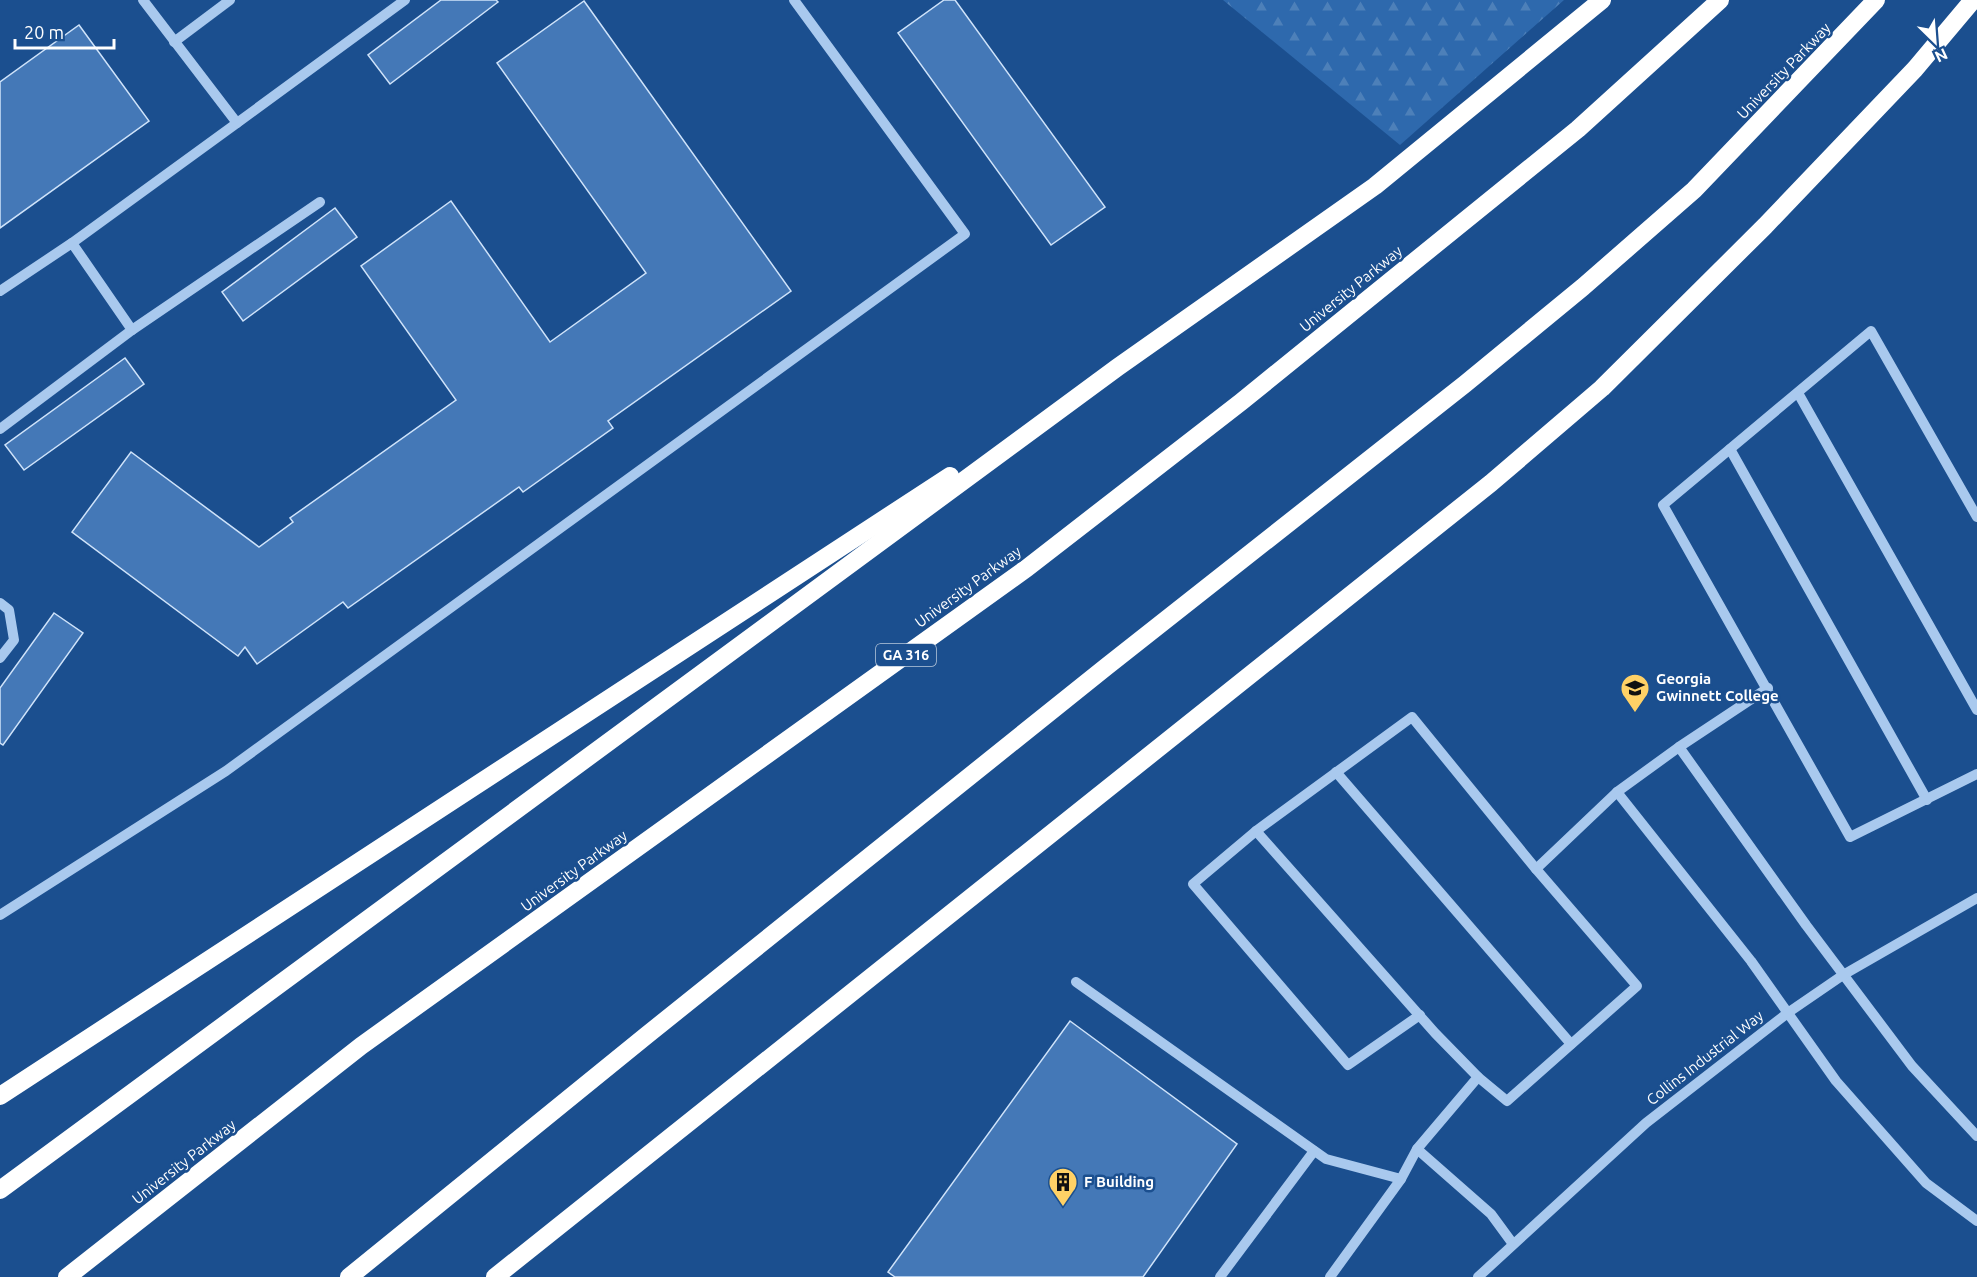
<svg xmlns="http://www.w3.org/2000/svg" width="1977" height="1277" viewBox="0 0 1977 1277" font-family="Ubuntu,sans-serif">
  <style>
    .forest { fill: url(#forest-firs) }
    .building { fill: #4478b7; stroke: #cfe3fa; stroke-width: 1.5 }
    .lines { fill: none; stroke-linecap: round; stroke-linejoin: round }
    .minor { stroke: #a9c9ee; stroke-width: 10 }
    .highway { stroke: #fff; stroke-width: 18 }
    .labels { text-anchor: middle; stroke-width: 5; stroke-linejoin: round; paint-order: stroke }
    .shield { fill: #1b4f8f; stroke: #bbcadd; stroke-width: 1.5 }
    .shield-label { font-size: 14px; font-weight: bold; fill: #fff }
    .street-label { font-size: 15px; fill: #fff; stroke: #1b4f8f }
    .poi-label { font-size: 15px; font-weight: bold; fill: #fff; stroke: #1b4f8f; text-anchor: start }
  </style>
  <defs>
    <pattern id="forest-firs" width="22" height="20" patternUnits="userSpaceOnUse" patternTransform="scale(1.5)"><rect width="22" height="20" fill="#2e69ad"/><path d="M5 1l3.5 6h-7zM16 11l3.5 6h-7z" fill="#4d80b9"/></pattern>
  </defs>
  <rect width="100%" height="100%" fill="#1b4f8f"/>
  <path class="forest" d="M1223 0H1564L1400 145Z"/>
  <g class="building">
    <path d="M441 0H496L498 2 390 84 368 55Z"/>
    <path d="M944 0H955L1105 207 1051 245 898 33Z"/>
    <path d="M584 1 791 291 608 421 613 428 523 492 519 487 348 608 343 602 257 664 245 647 238 656 72 532 131 452 259 547 293 522 290 518 456 400 361 266 451 201 550 342 646 273 497 63Z"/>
    <path d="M79 25 149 121 0 228V82Z"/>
    <path d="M335 208 357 237 243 321 222 292Z"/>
    <path d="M125 358 144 384 24 470 5 445Z"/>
    <path d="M54 613 83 633 3 745 0 743V688Z"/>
    <path d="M1070 1021 1237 1144 1143 1277H895L888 1272Z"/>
  </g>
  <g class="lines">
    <g class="minor">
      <path d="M174 42 230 0"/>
      <path d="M237 123 405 0"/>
      <path d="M72 243 237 123 143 0"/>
      <path d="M0 291 72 243 132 330 0 429"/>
      <path d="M132 330 320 202"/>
      <path d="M1798 393 1977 710"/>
      <path d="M1730 449 1927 800"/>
      <path d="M1977 517 1871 331 1663 505 1850 837 1977 774"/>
      <path d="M0 603 9 610 14 640 0 658"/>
      <path d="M1679 747 1806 925 1912 1066 1977 1136"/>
      <path d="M1336 772 1571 1044"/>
      <path d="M1617 792 1751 961 1836 1081 1926 1183 1977 1221"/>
      <path d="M1536 869 1617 792 1679 747 1768 688"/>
      <path d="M0 915 226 771 965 234 794 0"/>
      <path d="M1076 982 1326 1159 1401 1179 1417 1149 1478 1077 1435 1033 1256 831"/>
      <path d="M1420 1015 1348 1065 1193 884 1256 831 1412 717 1536 869 1637 986 1507 1101 1478 1077"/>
      <path d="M1417 1149 1491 1214 1513 1244"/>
      <path d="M1220 1277 1314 1151"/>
      <path d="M1330 1277 1401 1179"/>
      <path d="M1478 1277 1646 1123 1789 1012 1843 975 1977 898"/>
    </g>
    <g class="highway">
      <path d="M0 1096 950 476"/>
      <path d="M0 1190 1118 367 1375 186 1602 0"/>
      <path d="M67 1277 361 1046 1027 568 1241 402 1578 129 1720 0"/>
      <path d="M349 1277 647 1035 1106 667 1465 384 1583 287 1694 190 1876 0"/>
      <path d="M495 1277 1491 483 1602 388 1765 226 1915 69 1973 0"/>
    </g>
  </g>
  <defs>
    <g id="university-pin" transform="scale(1.5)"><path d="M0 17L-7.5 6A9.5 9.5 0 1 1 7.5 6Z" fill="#ffd166" stroke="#1b4f8f"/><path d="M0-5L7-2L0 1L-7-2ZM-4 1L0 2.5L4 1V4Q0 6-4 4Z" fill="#111"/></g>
    <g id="building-pin" transform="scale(1.5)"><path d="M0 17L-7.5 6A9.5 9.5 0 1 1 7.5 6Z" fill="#ffd166" stroke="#1b4f8f"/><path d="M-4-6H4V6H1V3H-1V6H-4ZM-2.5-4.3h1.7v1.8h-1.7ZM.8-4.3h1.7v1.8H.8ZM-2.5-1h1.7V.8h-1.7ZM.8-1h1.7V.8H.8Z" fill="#111"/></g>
  </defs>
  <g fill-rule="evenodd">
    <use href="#university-pin" x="1635" y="688"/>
    <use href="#building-pin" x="1063" y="1182"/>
  </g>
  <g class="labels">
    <rect class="shield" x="876" y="644" width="60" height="22" rx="4.5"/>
    <g class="shield-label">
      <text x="906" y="660">GA 316</text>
    </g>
    <g class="street-label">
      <text transform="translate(1784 71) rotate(-46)" y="5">University Parkway</text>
      <text transform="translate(1351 289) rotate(-39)" y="5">University Parkway</text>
      <text transform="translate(968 587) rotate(-36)" y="5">University Parkway</text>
      <text transform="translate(574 871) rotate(-36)" y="5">University Parkway</text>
      <text transform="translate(1705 1058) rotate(-38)" y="5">Collins Industrial Way</text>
      <text transform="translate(184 1162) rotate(-38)" y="5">University Parkway</text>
    </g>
    <g class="poi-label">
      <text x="1656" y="684">Georgia<tspan x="1656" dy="17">Gwinnett College</tspan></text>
      <text x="1084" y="1187">F Building</text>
    </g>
  </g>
  <g transform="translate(1935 42) rotate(155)" stroke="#1b4f8f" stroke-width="4.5" paint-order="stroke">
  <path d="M0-4.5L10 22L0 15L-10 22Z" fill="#ffffff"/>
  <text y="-9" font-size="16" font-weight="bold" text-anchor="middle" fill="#ffffff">N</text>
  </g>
  <path d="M15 39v9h99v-9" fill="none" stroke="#ffffff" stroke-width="3"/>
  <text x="24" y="39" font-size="18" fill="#ffffff" stroke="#1b4f8f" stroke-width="4.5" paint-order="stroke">20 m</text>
</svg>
